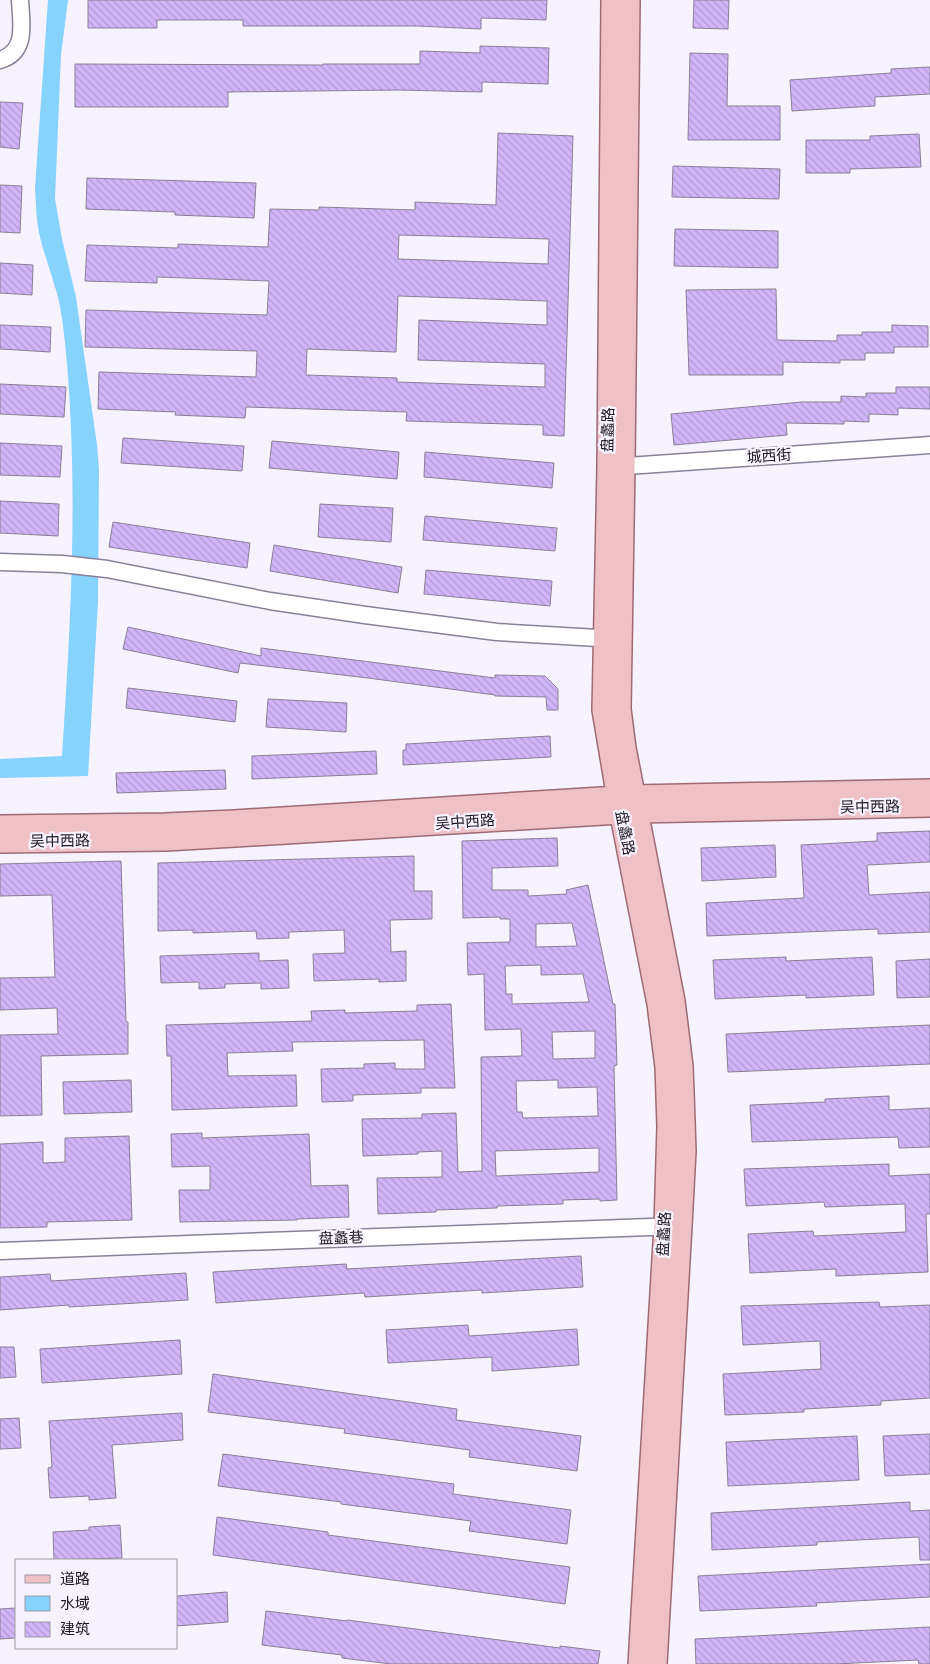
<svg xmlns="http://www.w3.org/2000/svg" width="930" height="1664" viewBox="0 0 930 1664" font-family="'Times New Roman','Noto Sans SC',serif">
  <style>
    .water { fill: #86d3fe }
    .building { fill: url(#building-back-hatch); stroke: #897f98; fill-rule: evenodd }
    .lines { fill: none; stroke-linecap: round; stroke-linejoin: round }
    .minor-casing { stroke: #8a8099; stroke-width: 19 }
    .major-casing { stroke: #9d6b75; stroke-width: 24 }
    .minor { stroke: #fff; stroke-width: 16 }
    .major { stroke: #eec1c7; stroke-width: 21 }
    .labels { text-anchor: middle; stroke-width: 4.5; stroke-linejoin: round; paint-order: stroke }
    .street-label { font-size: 15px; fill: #1c1822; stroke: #f7f3fe }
  </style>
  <defs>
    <pattern id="building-back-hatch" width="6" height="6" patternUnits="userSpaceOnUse" patternTransform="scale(1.25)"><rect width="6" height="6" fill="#d0b5f8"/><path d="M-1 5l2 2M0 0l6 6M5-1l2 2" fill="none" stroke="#b29bd4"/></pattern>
  </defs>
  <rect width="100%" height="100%" fill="#f7f3fe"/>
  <path class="water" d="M48 0H68L61 55 55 199 62 239 76 297 97 445 99 469 98 601 88 776 0 778V759L62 756C71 619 79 481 65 343 63 325 61 305 55 287 50 269 43 251 39 233 36 218 36 203 35 188Z"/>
  <g class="building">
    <path d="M88 0H547L546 20 481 18V29L418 26H243V20H157V28H88Z"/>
    <path d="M694 0H729L728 29 693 28Z"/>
    <path d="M480 46 549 48 548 84 482 82V92L399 90 228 92V107H75V64L323 65V64H420V51L480 53Z"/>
    <path d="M690 53 728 54 727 106H780V140H688Z"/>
    <path d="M930 67V94L875 97V106L792 111 790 80 891 73V69Z"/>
    <path d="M0 102 23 103 19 149 0 147Z"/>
    <path d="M498 133 573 136 564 436 543 435V425L406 421 407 412 246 407 245 418 175 415 176 412 98 409 99 372 256 377 257 351 85 347 86 310 267 315 269 281 157 277V283L85 281 87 245 178 248V244L268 247 270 209 319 210V207L415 210V202L496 205ZM399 235 549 239 548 264 398 259ZM398 296 547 301V325L419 320 418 360 545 364V387L397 382V378L306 375 307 349 396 352Z"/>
    <path d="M919 134 921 167 850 169V173H806V140H870V136Z"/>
    <path d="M673 166 780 169 779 199 672 197Z"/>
    <path d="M87 178 256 183 254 218 175 215V212L86 209Z"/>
    <path d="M0 185 22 186 20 233 0 232Z"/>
    <path d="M675 229 778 231V268L674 266Z"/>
    <path d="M0 263 33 265 32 295 0 293Z"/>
    <path d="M776 289 777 340 837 341V335H862V332H892V325L928 326V347H894V353H865V360H840V363L783 362V375H689L686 290Z"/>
    <path d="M0 325 51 327 50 352 0 349Z"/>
    <path d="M0 384 66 387 64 417 0 414Z"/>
    <path d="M896 387H930V409L898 408V415L869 414V422L844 421V424L786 423 787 435 674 445 671 414 802 402H841V396L866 397V393H896Z"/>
    <path d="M123 438 244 446 242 471 121 463Z"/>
    <path d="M272 441 399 452 397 479 269 468Z"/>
    <path d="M0 443 62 446 60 477 0 475Z"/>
    <path d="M425 452 554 463 552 488 424 477Z"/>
    <path d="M0 501 59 504 58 536 0 533Z"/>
    <path d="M320 504 393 508 391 542 318 537Z"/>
    <path d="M425 516 557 528 555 551 423 540Z"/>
    <path d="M113 522 250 543 247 568 109 547Z"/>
    <path d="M274 545 402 567 398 593 270 571Z"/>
    <path d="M426 570 552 581 550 606 424 594Z"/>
    <path d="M128 627 261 656V648L495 678V675L545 676 558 689V710H547L546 697 495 696V695L368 678 240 663 238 673 123 649Z"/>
    <path d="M128 688 237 701 235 722 126 708Z"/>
    <path d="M268 699 347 703 346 732 266 727Z"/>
    <path d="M550 736 551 757 403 765V750H406V744Z"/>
    <path d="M376 751 377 774 252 779V756Z"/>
    <path d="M225 770 226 789 117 793 116 773Z"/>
    <path d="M930 831V862L867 865 869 895 930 892V932L878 934V929L707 936 706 903 804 898 801 845 877 841V833Z"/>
    <path d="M557 838 558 866 492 868V890H528V896L567 894 566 890 588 885 613 1004H615L617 1065 614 1066 617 1200 600 1201V1199L563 1200V1204L497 1206V1208L436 1210V1212L378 1214 377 1178 442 1177V1151L418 1152V1154L363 1156 362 1119 422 1118V1114L456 1113 458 1172 482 1171 481 1057 522 1056 521 1029 485 1030 484 974 468 975 467 943 510 942V919H500V917L463 918 462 841ZM572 923 577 946 536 947V924ZM541 965V975L583 974 589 1002 512 1004V994H506L505 966ZM595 1031V1058L553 1059 552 1032ZM558 1080V1088L597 1087 598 1116 523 1118 522 1112H517L516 1081ZM599 1148V1172L496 1176 495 1151Z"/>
    <path d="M775 845 776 877 702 881 701 848Z"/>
    <path d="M414 856V891H432V919L390 920 391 952 406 951V981L379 982V979L314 981 313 954 345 953 344 930 289 932V938L257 939 256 931 193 933V930L158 931V863Z"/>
    <path d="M121 861 126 1022H128V1054L41 1056 42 1115 0 1116V1035L58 1034 57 1008 0 1010V978L55 977 52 895 0 896V864Z"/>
    <path d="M259 953V961L288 960 289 988 261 989V983L225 984V988L199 989V982L161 983 160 956Z"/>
    <path d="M786 957V961L872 957 874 995 806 998V995L715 999 713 960Z"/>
    <path d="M930 959V997L897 998 896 961Z"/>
    <path d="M451 1004 455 1088H421V1093L353 1095V1101L322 1102 321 1069 364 1068V1064L395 1063V1069H425L424 1040 292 1042 293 1051 227 1053 228 1076 296 1075 297 1106 172 1110 171 1056H167L166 1025 312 1021 311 1011 345 1010V1013L417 1011V1005Z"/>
    <path d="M930 1025V1064L728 1072 726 1034Z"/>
    <path d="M131 1080 132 1112 64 1114 63 1082Z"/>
    <path d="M889 1096V1110L930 1108V1147L899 1148 898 1137 752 1142 750 1105 825 1102V1099Z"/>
    <path d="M202 1133V1138L309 1134 311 1186 348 1185 349 1217 297 1219V1220L180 1222 179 1190H210V1166L172 1167 171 1134Z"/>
    <path d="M129 1136 132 1220 47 1222V1227L0 1228V1144L43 1142V1163L65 1162V1138Z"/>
    <path d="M889 1164V1176L930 1174V1214H926L928 1272 836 1276V1269L750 1273 748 1234 813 1231 814 1236 906 1232 905 1204 825 1207 824 1202 746 1206 744 1169Z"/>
    <path d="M581 1256 583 1287 482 1293V1290L365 1297 364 1293 216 1303 213 1272 346 1264 347 1269Z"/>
    <path d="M186 1273 188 1300 69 1307V1305L0 1310V1277L50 1274 51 1281Z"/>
    <path d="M879 1302 880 1307 930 1305V1398L881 1401V1405L804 1409V1412L725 1415 723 1374 821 1369 820 1341 743 1345 741 1306Z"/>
    <path d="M468 1325 469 1336 577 1329 579 1365 492 1371V1357L388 1363 386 1330Z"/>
    <path d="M180 1340 182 1374 42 1383 40 1349Z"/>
    <path d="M0 1347H14L16 1377 0 1378Z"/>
    <path d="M213 1374 457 1409 456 1420 581 1436 577 1471 469 1457 470 1450 344 1433 345 1429 208 1412Z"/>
    <path d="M182 1413 183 1440 112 1445 116 1498 89 1500V1496L50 1498 48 1468 52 1467 49 1421Z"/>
    <path d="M19 1418 21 1448 0 1449V1419Z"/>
    <path d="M930 1434V1474L885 1476 883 1436Z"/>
    <path d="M857 1436 859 1480 728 1486 726 1442Z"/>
    <path d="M223 1454 454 1484 453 1494 571 1510 567 1544 469 1531 471 1521 341 1504V1502L218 1486Z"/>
    <path d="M910 1502V1511L930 1510V1560H920L919 1537 817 1542V1545L712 1550 711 1513Z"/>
    <path d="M217 1517 328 1532V1535L570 1567 565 1604 213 1555Z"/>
    <path d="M120 1525 122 1558 54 1560 53 1532 89 1530V1527Z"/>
    <path d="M930 1564V1597L816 1603 817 1606 700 1611 698 1576Z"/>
    <path d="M227 1592 228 1622 176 1626V1596Z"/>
    <path d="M16 1608V1638L0 1639V1609Z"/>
    <path d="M266 1611 347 1621V1620L560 1648V1646L600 1651 598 1664H391L342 1658V1655L262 1645Z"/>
    <path d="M930 1627V1664H919L918 1660 835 1664H696L695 1639Z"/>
  </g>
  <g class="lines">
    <g class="minor-casing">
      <g id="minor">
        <path d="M0 60C28 52 21 22 20 0"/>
        <path d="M613 467 930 445"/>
        <path d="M0 562 62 564 107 569 270 601 365 615 497 632 615 639"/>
        <path d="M0 1251 677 1226"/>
      </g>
    </g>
    <g class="major-casing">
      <g id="major">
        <path d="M612 0 608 466 603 710 619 805 658 1004 666 1067 668 1126 665 1225 639 1664"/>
        <path d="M629 0 624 467 620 709 625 748 674 1001 682 1066 683 1091 685 1151 681 1226 656 1664"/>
        <path d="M0 826 165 824 234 821 634 796 930 790"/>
        <path d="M0 842 166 840 235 836 637 812 930 806"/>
      </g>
    </g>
    <use href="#minor" class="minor"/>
    <use href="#major" class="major"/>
  </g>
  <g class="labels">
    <g class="street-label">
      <text transform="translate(608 430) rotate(-89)" y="5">盘蠡路</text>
      <text transform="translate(769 456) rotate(-4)" y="5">城西街</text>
      <text transform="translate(870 807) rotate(-1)" y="5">吴中西路</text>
      <text transform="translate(465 822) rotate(-4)" y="5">吴中西路</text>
      <text transform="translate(625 833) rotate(79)" y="5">盘蠡路</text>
      <text transform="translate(60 841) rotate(-1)" y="5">吴中西路</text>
      <text transform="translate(664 1234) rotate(-87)" y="5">盘蠡路</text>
      <text transform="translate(341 1238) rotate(-2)" y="5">盘蠡巷</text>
    </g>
  </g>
  <rect x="15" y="1559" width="162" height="90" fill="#f7f3fe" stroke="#9f9ba6"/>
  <rect x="25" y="1575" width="25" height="8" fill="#eec1c7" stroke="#9f9ba6"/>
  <text x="60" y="1584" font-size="15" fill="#1c1822">道路</text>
  <rect x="25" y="1596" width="25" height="15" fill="#86d3fe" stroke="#9f9ba6"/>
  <text x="60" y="1609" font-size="15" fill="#1c1822">水域</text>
  <rect x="25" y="1622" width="25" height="15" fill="url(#building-back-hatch)" stroke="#9f9ba6"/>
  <text x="60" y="1634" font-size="15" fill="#1c1822">建筑</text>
</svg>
